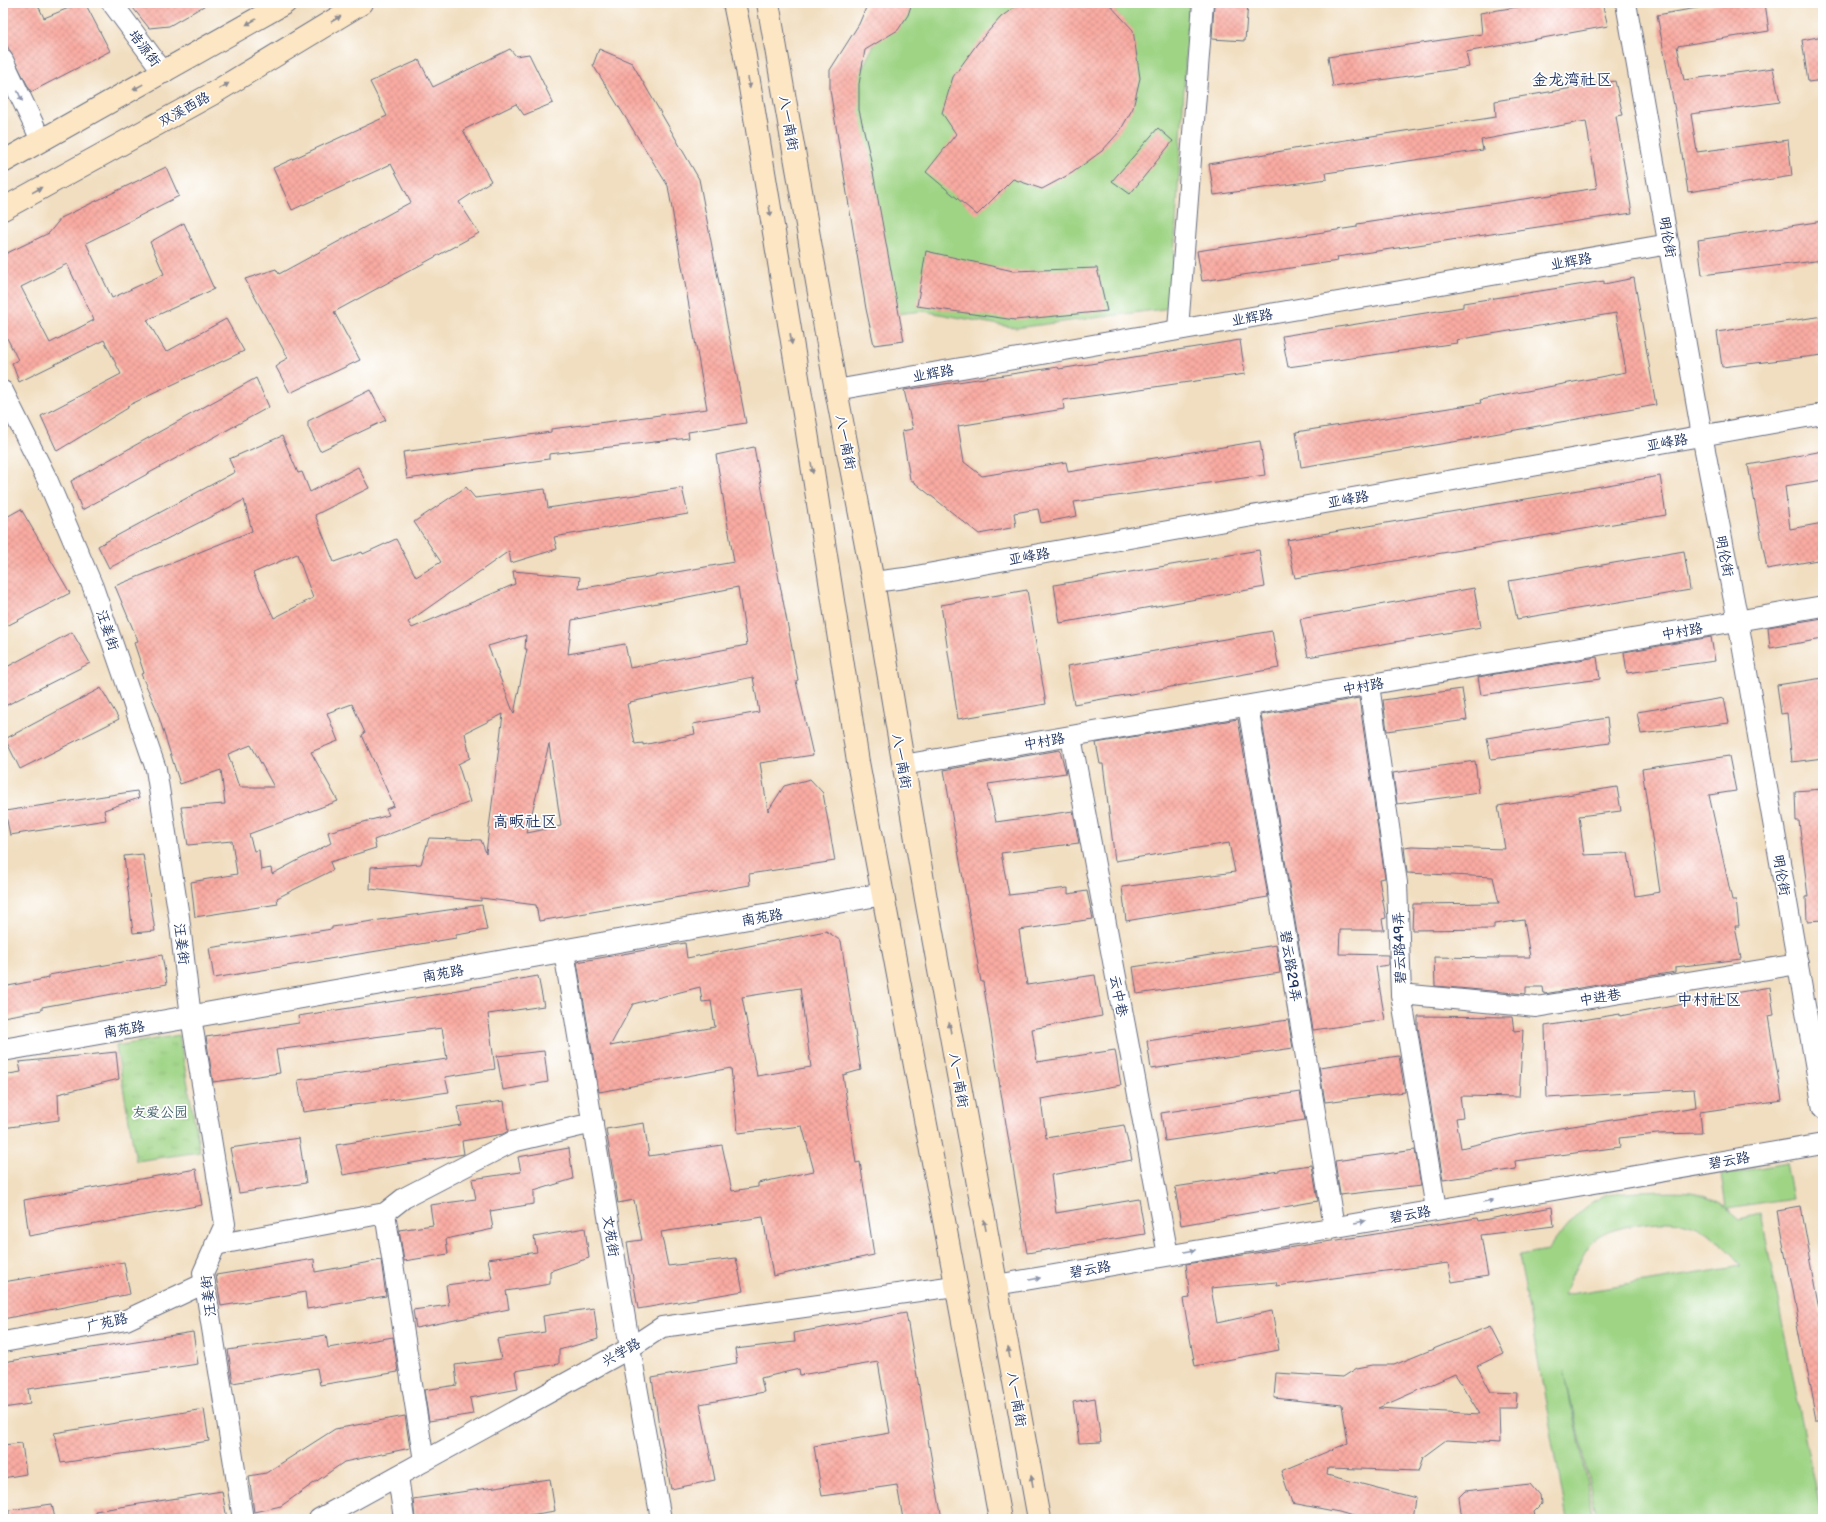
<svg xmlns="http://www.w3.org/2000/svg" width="1826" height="1522" viewBox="0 0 1826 1522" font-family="'Balsamiq Sans','LXGW WenKai TC',sans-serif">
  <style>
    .grass { fill: #9fd485; stroke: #5d8272; fill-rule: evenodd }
    .park { fill: url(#park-tufts); stroke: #5d8272 }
    .building { fill: url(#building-cross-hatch); fill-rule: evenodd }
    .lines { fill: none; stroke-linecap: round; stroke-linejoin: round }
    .minor-casing { stroke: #666c80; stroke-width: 22 }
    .tertiary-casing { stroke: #666c80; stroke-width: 24 }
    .secondary-casing { stroke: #666c80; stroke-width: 24 }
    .minor { stroke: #fff; stroke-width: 20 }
    .tertiary { stroke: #fff; stroke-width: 22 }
    .secondary { stroke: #fce6c4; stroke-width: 22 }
    .oneway { fill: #8c8a91 }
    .oneway2 { fill: #8d97ae }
    .labels { text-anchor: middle; stroke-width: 3.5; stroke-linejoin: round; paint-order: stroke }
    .street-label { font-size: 14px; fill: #1b2f5e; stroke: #fff }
    .park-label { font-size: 14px; fill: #43616a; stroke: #fff }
    .quarter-label { font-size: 16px; fill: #1b2f5e; stroke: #fff }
  </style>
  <defs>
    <pattern id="park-tufts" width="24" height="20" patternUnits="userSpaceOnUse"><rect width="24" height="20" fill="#9fd485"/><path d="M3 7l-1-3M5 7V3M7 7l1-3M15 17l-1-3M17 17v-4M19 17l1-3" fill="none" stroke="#88b675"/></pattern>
    <pattern id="building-cross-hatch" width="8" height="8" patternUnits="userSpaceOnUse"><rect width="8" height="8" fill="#f9aba1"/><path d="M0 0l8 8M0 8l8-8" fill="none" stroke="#d5938d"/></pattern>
  </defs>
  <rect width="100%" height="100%" fill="#fff"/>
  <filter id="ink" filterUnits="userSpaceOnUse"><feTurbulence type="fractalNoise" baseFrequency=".025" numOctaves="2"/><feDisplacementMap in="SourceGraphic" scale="8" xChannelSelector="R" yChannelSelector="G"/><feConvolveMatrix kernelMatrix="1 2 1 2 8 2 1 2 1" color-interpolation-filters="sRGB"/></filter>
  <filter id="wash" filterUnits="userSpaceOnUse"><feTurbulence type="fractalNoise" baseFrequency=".012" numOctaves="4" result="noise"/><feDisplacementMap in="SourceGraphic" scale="16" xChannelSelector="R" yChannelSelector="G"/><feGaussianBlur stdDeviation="0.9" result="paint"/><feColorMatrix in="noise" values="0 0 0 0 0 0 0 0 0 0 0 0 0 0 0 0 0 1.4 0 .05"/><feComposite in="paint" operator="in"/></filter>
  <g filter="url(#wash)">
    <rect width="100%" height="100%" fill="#f1dec0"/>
    <g class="grass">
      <path d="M896 3H1189L1171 308 1016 328 923 311 878 316 841 100 860 72Z"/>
      <path d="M1786 1163 1793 1198 1727 1208 1740 1219 1761 1214 1821 1519H1597L1564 1370 1594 1519H1567L1519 1255 1548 1250C1564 1230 1580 1206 1605 1196 1615 1192 1677 1190 1690 1192 1701 1193 1717 1200 1726 1207L1721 1175ZM1661 1222C1669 1222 1676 1222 1684 1224 1707 1228 1728 1249 1742 1266L1564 1295C1568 1284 1586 1247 1594 1241 1610 1227 1641 1223 1661 1222Z"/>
    </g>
    <path class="park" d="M179 1035 200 1152 136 1161 116 1046Z"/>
    <g id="blocks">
      <g class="building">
        <path d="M3 3H37L44 18 81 3H85L110 51 31 92 3 38Z"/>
        <path d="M129 3H209L169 26 149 28Z"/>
        <path d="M868 3H912L908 15 898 30 865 50 859 84V110L870 156 904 341 874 345 866 309 830 90V70L859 24Z"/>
        <path d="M1020 3H1108L1133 30 1140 78 1133 108 1120 131 1102 151 1072 173 1042 189 1013 179 977 215 926 172 956 134 942 113 953 77 977 44 1001 17Z"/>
        <path d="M1214 3H1248L1245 41 1212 39Z"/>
        <path d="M1541 3H1602L1608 26 1466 52 1469 67 1333 87 1328 57 1482 34 1480 13Z"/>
        <path d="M1725 3H1765L1769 31 1677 46 1684 80 1773 68 1780 102 1691 114 1697 152 1788 140 1792 176 1688 192 1676 116 1657 15Z"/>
        <path d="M1823 36V80L1808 82 1802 40Z"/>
        <path d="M510 49 516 56 529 54 553 103 524 115 516 104 463 130 491 181 459 202 479 233 334 312 360 360 290 393 276 367 280 364 279 363 288 358 245 279 276 269 279 274 411 202 391 164 292 210 273 168 387 116 370 82 419 60 433 87Z"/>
        <path d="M599 49 632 63 699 179 746 423 688 432 689 438 549 454V459L407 479 403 452 551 432V429L707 409 668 186 593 65Z"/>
        <path d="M1615 81 1623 115 1616 116 1632 213 1337 257 1338 261 1202 281 1197 251 1357 227V224L1597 188 1586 121 1481 140 1483 150 1326 173 1327 179 1214 195 1209 164 1339 141 1496 117 1495 101Z"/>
        <path d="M1158 128 1173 141 1130 194 1112 181Z"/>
        <path d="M166 167 179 196 86 243 112 298 164 274 150 242 184 223 214 289 147 320 166 352 226 319 244 351 127 406 128 408 57 451 41 416 121 374 104 340 19 382 12 363 18 360 3 330V255L49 233 61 218ZM67 264 94 320 50 343 21 287Z"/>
        <path d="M1823 221V260L1702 275 1698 240Z"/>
        <path d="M926 251 1013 271 1097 268 1107 311 1015 320 917 306Z"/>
        <path d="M1634 278 1656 405 1471 438V439L1301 467 1296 432 1481 403 1480 400 1626 372 1616 313 1456 340 1457 343 1288 367 1282 336 1463 307V303L1604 281V284Z"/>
        <path d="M1823 316V355L1722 367 1717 332Z"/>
        <path d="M1240 340 1245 374 1063 400 1064 409 958 426 964 462 982 476 1066 462 1068 472 1260 441 1265 475 1074 502 1077 516 1041 523 1038 509 1014 513 1016 527 979 534 910 479 902 431 913 429 904 390 1058 367 1059 369Z"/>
        <path d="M256 378 269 407 82 510 71 481Z"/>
        <path d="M370 390 386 420 320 451 308 427V421Z"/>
        <path d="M282 436 298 473 302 472 310 492 358 467 369 488 315 515 334 562 362 552 363 554 396 539 416 577 441 562 414 522 466 487 475 498 545 489 548 508 682 488 688 514 554 537 557 549 511 563 509 551 408 622 412 628 515 584 513 571 580 577 579 589 734 562 716 455 754 447 798 680 796 681 813 755 760 763 768 811 784 786 810 779 823 793 835 861 749 874 750 885 539 921 536 905 481 898V901L370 889 371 867 421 864 429 838 481 840 486 853 503 714 465 733 470 758 458 764 470 802 374 840 376 848 330 862 333 870 277 898 278 904 195 917 191 882 237 874 232 841 188 845 181 807 225 804 221 770 180 784 156 708 141 674 144 673 134 643 138 641 115 586 252 531 244 500 109 568 98 546 235 472 229 459ZM297 554 313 598 274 618 253 573ZM738 587 747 645 630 668 625 644 568 654 572 620ZM526 635 525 649H527L514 714 488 646ZM753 677 759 712 693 724 695 734 643 745V743L635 744 627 704 631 703 630 702ZM352 704 365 733 362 735 394 806 386 809 389 815 328 832 331 843 272 874 271 868 261 870 259 850 254 851 249 834 338 801 311 752 338 741 327 713ZM549 744 561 826 527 833ZM251 745 274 787H239L228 754Z"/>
        <path d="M1823 451V480L1785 486 1790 529 1823 523V559L1767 569 1748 465Z"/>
        <path d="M1660 476 1666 515 1295 578 1287 540Z"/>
        <path d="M21 509 70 593 3 628V519Z"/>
        <path d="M1259 550 1265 587 1060 623 1054 585Z"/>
        <path d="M1684 551 1690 590 1517 619 1509 581Z"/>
        <path d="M1474 588 1481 627 1308 657 1300 619Z"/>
        <path d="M1027 590 1046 704 958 719 941 605Z"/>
        <path d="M1823 618V639L1770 648 1768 627Z"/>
        <path d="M1272 631 1279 668 1074 704 1067 666Z"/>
        <path d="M72 632 90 663 3 707V669Z"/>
        <path d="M1711 637 1715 661 1627 673 1624 652Z"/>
        <path d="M1597 657 1600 679 1481 695 1478 677Z"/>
        <path d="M1823 678V758L1792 762 1787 713 1781 714 1777 685Z"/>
        <path d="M101 688 119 719 20 769 5 739Z"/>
        <path d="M1462 689 1467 720 1387 731 1383 700Z"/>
        <path d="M1359 698 1385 878 1379 879 1386 918 1382 919 1384 930H1340L1339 954 1388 955V965L1376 967 1385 1020 1313 1030 1261 715Z"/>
        <path d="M1724 698 1729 723 1641 734 1637 712Z"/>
        <path d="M1607 718 1610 743 1491 759 1487 738Z"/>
        <path d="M1238 719 1268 897 1126 921 1122 887 1235 872 1229 843 1115 861 1103 764H1100L1096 743Z"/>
        <path d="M1060 750 1066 773 988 784 996 822 1073 811 1079 843 1001 853 1009 895 1068 888V894L1087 891 1093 919 1019 930 1027 985 1095 975 1102 1016 1032 1029 1037 1062 1115 1050 1121 1085 1041 1099 1046 1138 1124 1125 1132 1160 1051 1175 1056 1213 1139 1199 1145 1234 1027 1253 983 982H981L944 770Z"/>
        <path d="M1729 756 1736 791 1709 795 1732 900H1736L1739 926H1735L1741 959 1675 967V972L1544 994 1543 987H1526V994L1435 986 1434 957 1499 958V957H1530L1524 920 1494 924V929L1412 930 1413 904 1499 903 1493 877 1407 873 1404 847 1412 846 1505 849 1498 806 1617 787 1621 811 1579 816 1584 855 1628 853 1635 896 1660 892 1642 769Z"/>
        <path d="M1475 761 1479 793 1397 804 1393 773Z"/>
        <path d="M1823 789V920L1807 921 1806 897H1808L1799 821H1796L1795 791Z"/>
        <path d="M137 791 139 798 104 810 106 820 10 835 5 811Z"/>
        <path d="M143 854 155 931 133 933 124 856Z"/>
        <path d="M482 905 487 930 456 935V938L214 978 209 948 332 929V927Z"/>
        <path d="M826 931 841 941 861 1070 843 1075 856 1163 860 1162 874 1255 773 1276 763 1217 661 1232 668 1266 736 1258 743 1291 638 1309 627 1242 642 1240 634 1200 618 1203 606 1129 644 1123 649 1156 722 1145 732 1191 758 1187V1183L814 1171 802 1126 738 1133 731 1068 599 1092 577 962 685 943 687 958ZM700 987 702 1002 711 1001 715 1027 610 1046 633 1004ZM800 988 811 1067 757 1076 742 997Z"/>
        <path d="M1276 945 1280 973 1137 994 1133 967Z"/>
        <path d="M162 955 167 984 42 1007V1010L3 1017V987L49 978V975Z"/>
        <path d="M538 976 544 1006 488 1014 495 1069 445 1077 449 1092 303 1112 298 1080 447 1059 442 1028 276 1050 280 1073 213 1082 206 1037 299 1023 298 1016 453 992 452 991Z"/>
        <path d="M1770 987 1774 1015 1768 1016 1782 1100 1700 1112 1702 1133 1657 1134 1619 1138 1620 1147 1515 1161 1516 1169 1443 1180 1418 1027V1016L1512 1017 1514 1031 1523 1030 1519 1097 1460 1096 1463 1117 1456 1118 1461 1148 1521 1134 1696 1107 1694 1089 1547 1098 1545 1026 1620 1014V1016L1710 999V997Z"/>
        <path d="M1288 1020 1293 1048 1151 1069 1147 1041Z"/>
        <path d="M544 1051 548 1082 503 1090 497 1056Z"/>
        <path d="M116 1052 119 1079 58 1094 59 1120 3 1128V1075L21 1072 19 1062Z"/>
        <path d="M1399 1056 1405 1092 1325 1102 1319 1067Z"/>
        <path d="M1300 1092 1305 1120 1165 1141 1161 1113Z"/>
        <path d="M504 1101 508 1131 503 1134 462 1141 464 1154 343 1175 336 1145 461 1125 457 1107Z"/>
        <path d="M299 1138 306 1183 239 1193 230 1148Z"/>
        <path d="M569 1148 573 1179 534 1191V1204L490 1211 493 1229 446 1239 448 1254 404 1261 399 1230 433 1225 430 1205 476 1199 472 1179 521 1172 518 1157Z"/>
        <path d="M1415 1150 1421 1186 1340 1195 1335 1161Z"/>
        <path d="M1312 1165 1318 1201 1181 1225 1175 1187 1279 1171V1169Z"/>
        <path d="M196 1169 202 1205 29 1236 24 1200Z"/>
        <path d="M1552 1207 1554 1226 1481 1235 1488 1276 1452 1282 1448 1263 1362 1274 1277 1286 1276 1282 1211 1288 1217 1323 1272 1311 1279 1350 1195 1366 1183 1299 1190 1298 1186 1264 1477 1218 1478 1221Z"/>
        <path d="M1801 1207 1823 1327V1420H1816L1777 1211Z"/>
        <path d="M585 1228 589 1258 550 1271V1284L506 1291 509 1309 416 1328 413 1310 449 1305 446 1285 492 1279 488 1259 537 1252 534 1237Z"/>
        <path d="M314 1259 315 1272 381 1260 386 1296 307 1309 305 1292 221 1306 216 1275Z"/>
        <path d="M124 1262 130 1294 3 1319V1282Z"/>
        <path d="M594 1308 598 1339 559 1350V1364L515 1371 518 1389 470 1398 473 1414 429 1421 424 1390 457 1385 455 1365 501 1359 497 1339 545 1332 543 1316Z"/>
        <path d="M906 1313 942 1519H903L897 1485 822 1496 814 1446 890 1433 878 1362 800 1375 799 1369 761 1378 764 1392 700 1404 715 1480 671 1489 659 1426 652 1378 737 1363 735 1349 795 1342 794 1333Z"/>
        <path d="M1490 1326 1504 1353 1477 1366 1491 1392 1517 1393 1516 1407H1499L1500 1443 1446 1440 1423 1457 1418 1471 1328 1468 1327 1475 1416 1498 1413 1519H1363L1339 1512 1292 1503 1281 1471 1348 1443 1342 1405 1274 1398 1276 1373 1343 1377 1357 1368 1373 1365H1394ZM1455 1374 1480 1414 1378 1408Z"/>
        <path d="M193 1332 198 1364 28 1389 30 1404 3 1408V1362Z"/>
        <path d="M326 1335 328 1348 393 1337 398 1372 320 1385 317 1368 233 1383 228 1350Z"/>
        <path d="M1095 1398 1101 1442 1079 1443 1073 1402Z"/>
        <path d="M204 1409 209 1441 61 1463 54 1433Z"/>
        <path d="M405 1416 410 1448 344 1462 281 1506 254 1512 249 1476 266 1473 335 1429Z"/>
        <path d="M22 1443 26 1474 3 1478V1445Z"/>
        <path d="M550 1479 555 1511 504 1519H415L413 1499Z"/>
        <path d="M1530 1484 1540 1496 1541 1504 1534 1511 1536 1519H1462L1459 1497 1465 1491Z"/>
        <path d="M222 1491 227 1519H96L95 1511Z"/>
        <path d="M52 1504 55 1519H9V1510Z"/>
      </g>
    </g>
  </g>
  <g filter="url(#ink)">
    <use href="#blocks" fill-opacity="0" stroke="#666c80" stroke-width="1"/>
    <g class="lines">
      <g class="minor-casing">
        <g id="minor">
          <path d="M112 3 164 73"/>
          <path d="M1626 3 1702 435 1738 621 1823 1109"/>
          <path d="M3 60 41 140"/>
          <path d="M1178 329 1203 3"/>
          <path d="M836 390 1669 244"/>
          <path d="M3 391 47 479 93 587 156 769 179 917 191 1017 225 1224 203 1273 243 1519"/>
          <path d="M873 582 905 578 1823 414"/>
          <path d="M1369 685 1397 883 1401 994 1436 1209"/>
          <path d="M1248 706 1334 1227"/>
          <path d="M1071 737 1168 1255"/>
          <path d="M903 765 1823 606"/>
          <path d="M564 952 630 1348 661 1519"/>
          <path d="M1401 994 1536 1007 1798 964"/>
          <path d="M385 1213 424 1461"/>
          <path d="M215 1245 385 1213 404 1198 512 1142 593 1123"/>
          <path d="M996 1285 1823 1144"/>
          <path d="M3 1342 126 1320 205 1283"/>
          <path d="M398 1476 404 1519"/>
          <path d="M319 1519 630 1348 662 1327 955 1286"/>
        </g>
      </g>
      <g class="tertiary-casing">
        <path id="tertiary" d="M3 1050 883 894"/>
      </g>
      <g class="secondary-casing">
        <g id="secondary">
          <path d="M734 3 744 51 806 426 858 762 1000 1519"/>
          <path d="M768 3 836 390 873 582 926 899 1039 1519"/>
          <path d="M3 162 285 3"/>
          <path d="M3 209 212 94 362 3"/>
        </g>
      </g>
      <use href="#minor" class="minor"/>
      <use href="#tertiary" class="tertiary"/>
      <use href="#secondary" class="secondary"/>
    </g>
    <defs><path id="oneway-solid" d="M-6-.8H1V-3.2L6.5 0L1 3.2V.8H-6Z"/></defs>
    <g class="oneway">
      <use href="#oneway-solid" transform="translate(336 19) rotate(-31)"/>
      <use href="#oneway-solid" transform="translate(251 22) rotate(151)"/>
      <use href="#oneway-solid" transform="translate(749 83) rotate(81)"/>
      <use href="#oneway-solid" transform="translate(224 86) rotate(-31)"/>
      <use href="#oneway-solid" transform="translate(138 87) rotate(151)"/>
      <use href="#oneway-solid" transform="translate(37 190) rotate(-29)"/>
      <use href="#oneway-solid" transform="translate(770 211) rotate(81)"/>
      <use href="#oneway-solid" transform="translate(791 339) rotate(81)"/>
      <use href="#oneway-solid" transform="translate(812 468) rotate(81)"/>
      <use href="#oneway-solid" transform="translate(950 1028) rotate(-100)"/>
      <use href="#oneway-solid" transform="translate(985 1225) rotate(-100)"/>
      <use href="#oneway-solid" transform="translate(1009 1353) rotate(-100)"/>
      <use href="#oneway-solid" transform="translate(1032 1481) rotate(-100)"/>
    </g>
    <g class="oneway2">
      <use href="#oneway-solid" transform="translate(20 96) rotate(65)"/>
      <use href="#oneway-solid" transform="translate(1488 1201) rotate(-10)"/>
      <use href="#oneway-solid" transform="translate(1360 1222) rotate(-10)"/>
      <use href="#oneway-solid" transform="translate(1190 1251) rotate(-10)"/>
      <use href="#oneway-solid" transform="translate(1035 1279) rotate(-10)"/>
    </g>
  </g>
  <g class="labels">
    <g class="street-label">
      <text transform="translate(145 48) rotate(53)" y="5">培源街</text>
      <text transform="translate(184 109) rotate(-29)" y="5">双溪西路</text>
      <text transform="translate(789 123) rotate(80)" y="5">八一南街</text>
      <text transform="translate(1668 237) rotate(80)" y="5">明伦街</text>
      <text transform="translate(1571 261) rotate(-10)" y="5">业辉路</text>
      <text transform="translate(1252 317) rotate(-10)" y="5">业辉路</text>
      <text transform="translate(933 373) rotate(-10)" y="5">业辉路</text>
      <text transform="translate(846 442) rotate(79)" y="5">八一南街</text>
      <text transform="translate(1667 442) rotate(-10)" y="5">亚峰路</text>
      <text transform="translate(1348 499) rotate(-10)" y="5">亚峰路</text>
      <text transform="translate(1029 556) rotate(-10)" y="5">亚峰路</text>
      <text transform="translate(1725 556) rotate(79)" y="5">明伦街</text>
      <text transform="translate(108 630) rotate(71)" y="5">汪姜街</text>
      <text transform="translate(1682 631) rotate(-10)" y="5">中村路</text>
      <text transform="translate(1363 686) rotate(-10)" y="5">中村路</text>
      <text transform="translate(1044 741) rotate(-10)" y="5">中村路</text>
      <text transform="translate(902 761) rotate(80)" y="5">八一南街</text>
      <text transform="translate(1782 875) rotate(80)" y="5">明伦街</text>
      <text transform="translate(762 917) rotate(-10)" y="5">南苑路</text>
      <text transform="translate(182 944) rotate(83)" y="5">汪姜街</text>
      <text transform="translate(1399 948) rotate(-92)" y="5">碧云路49弄</text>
      <text transform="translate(1291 966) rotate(81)" y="5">碧云路29弄</text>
      <text transform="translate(443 973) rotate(-10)" y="5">南苑路</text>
      <text transform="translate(1119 996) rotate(79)" y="5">云中巷</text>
      <text transform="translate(1600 997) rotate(-9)" y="5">中进巷</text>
      <text transform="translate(124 1029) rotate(-10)" y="5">南苑路</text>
      <text transform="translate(959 1080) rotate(80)" y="5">八一南街</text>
      <text transform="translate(1729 1160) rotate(-10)" y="5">碧云路</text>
      <text transform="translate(1410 1214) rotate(-10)" y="5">碧云路</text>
      <text transform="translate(611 1236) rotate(81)" y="5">文苑街</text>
      <text transform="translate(1090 1269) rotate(-10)" y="5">碧云路</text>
      <text transform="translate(208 1296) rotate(-97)" y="5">汪姜街</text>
      <text transform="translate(107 1322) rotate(-13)" y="5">广苑路</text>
      <text transform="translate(621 1352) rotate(-30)" y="5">兴学路</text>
      <text transform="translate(1017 1399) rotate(80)" y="5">八一南街</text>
    </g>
    <g class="park-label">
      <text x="160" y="1117">友爱公园</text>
    </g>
    <g class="quarter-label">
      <text x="1572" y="85">金龙湾社区</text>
      <text x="525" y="827">高畈社区</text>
      <text x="1709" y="1005">中村社区</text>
    </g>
  </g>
  <rect width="1826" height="1522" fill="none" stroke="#fff" stroke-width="16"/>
</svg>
